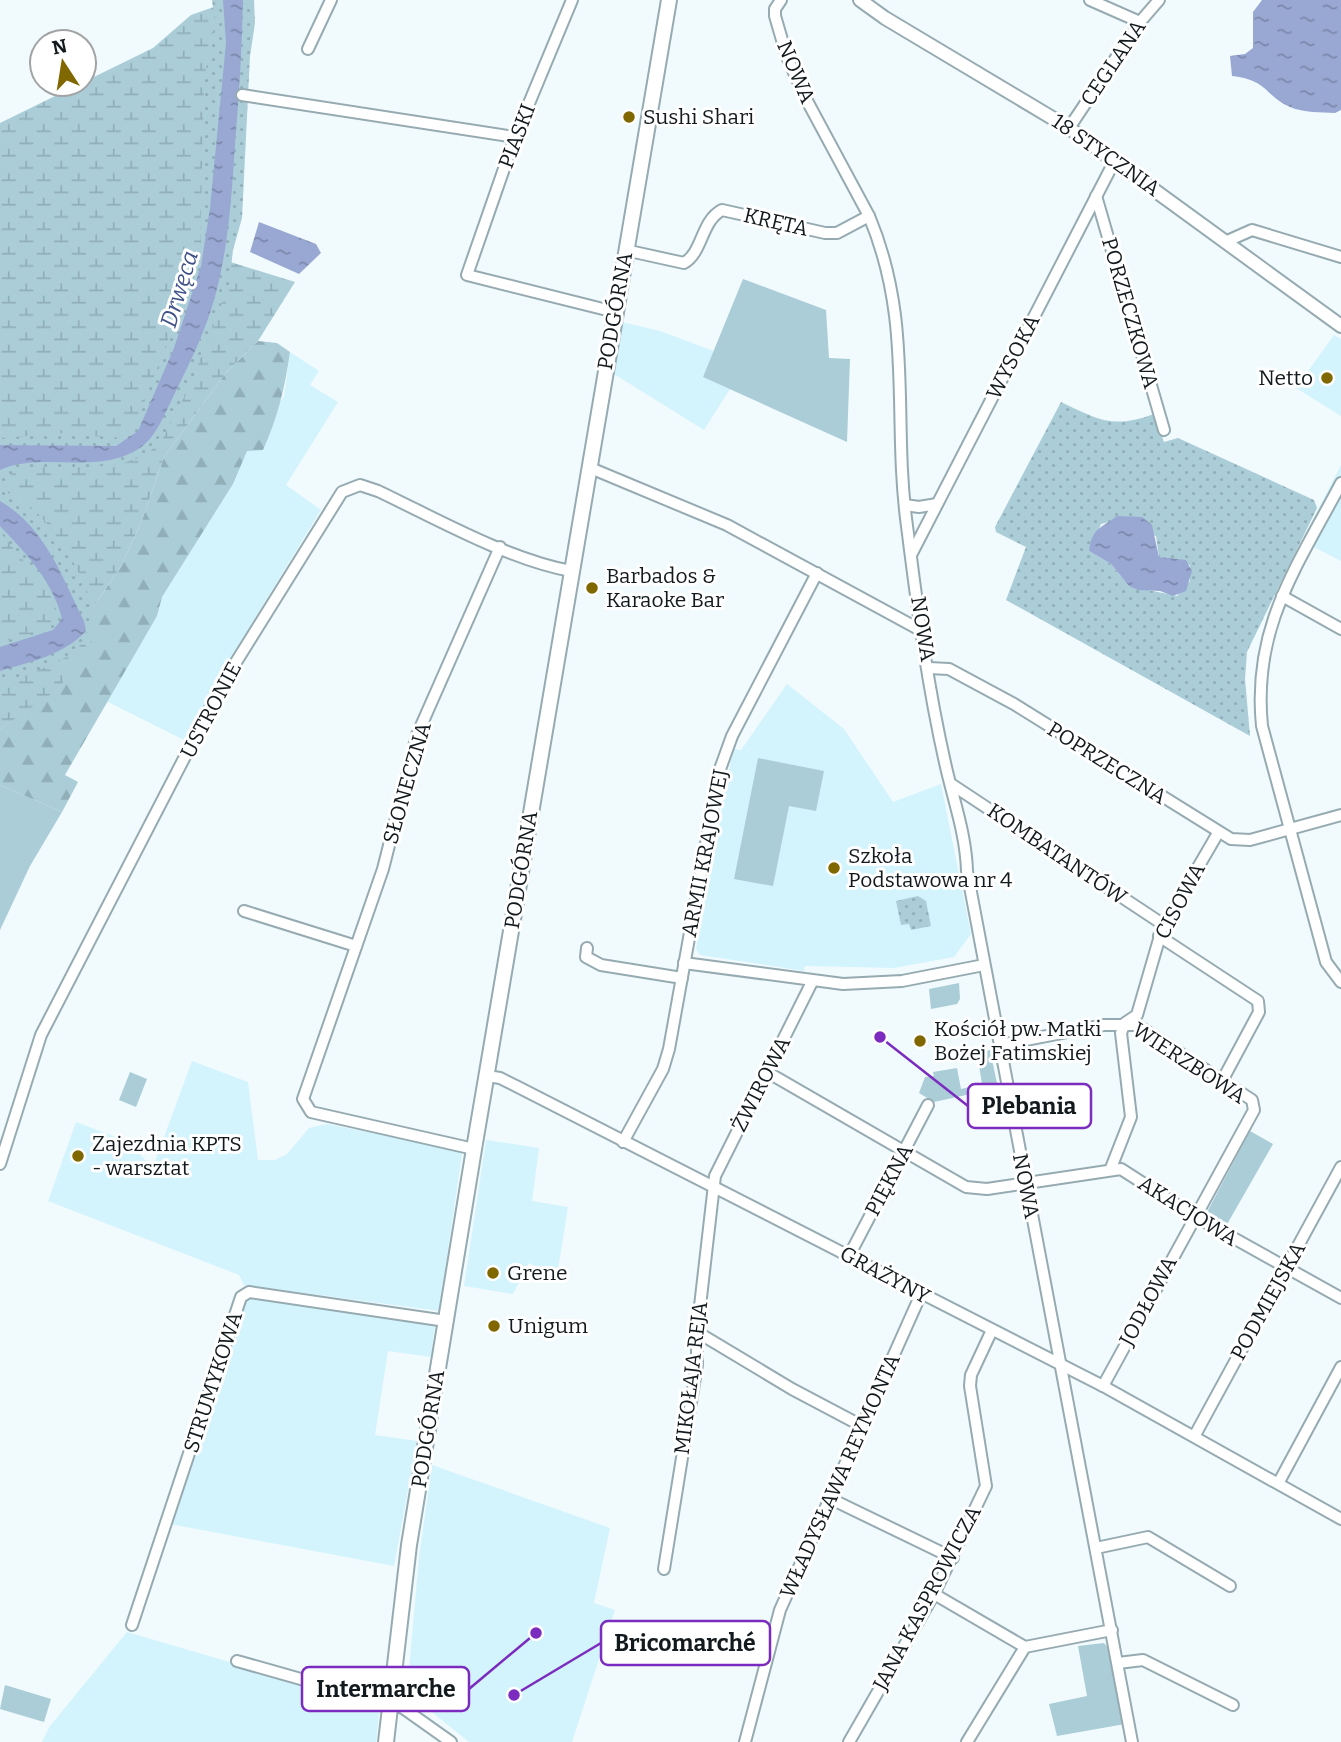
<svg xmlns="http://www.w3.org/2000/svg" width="1341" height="1742" viewBox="0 0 1341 1742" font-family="Bitter,serif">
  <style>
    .built { fill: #d4f4fd }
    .grass { fill: #aacdd8 }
    .forest { fill: url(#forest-firs) }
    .wetland { fill: url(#wetland-marsh) }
    .park { fill: url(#park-dots); fill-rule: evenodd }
    .water { fill: url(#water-ripples) }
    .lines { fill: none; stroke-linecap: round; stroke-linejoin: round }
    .minor-casing { stroke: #96abb1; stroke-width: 14 }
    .tertiary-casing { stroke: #96abb1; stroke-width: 16 }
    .secondary-casing { stroke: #96abb1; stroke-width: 18 }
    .minor { stroke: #fff; stroke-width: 10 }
    .tertiary { stroke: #fff; stroke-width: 12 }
    .secondary { stroke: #fff; stroke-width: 14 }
    .poi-dot { fill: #816700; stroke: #fff; stroke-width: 2.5 }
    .labels { text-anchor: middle; stroke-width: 6; stroke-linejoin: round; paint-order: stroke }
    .street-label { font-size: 21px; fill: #131a1d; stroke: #fff }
    .poi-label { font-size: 21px; fill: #131a1d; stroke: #fff; text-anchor: start }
    .water-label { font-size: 23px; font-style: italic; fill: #3e5189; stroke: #fff }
    .leader { fill: none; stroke: #7b2cbf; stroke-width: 2.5 }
    .callout-dot { fill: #7b2cbf; stroke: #fff; stroke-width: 2.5 }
    .callout { fill: #fff; stroke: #7b2cbf; stroke-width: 2.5 }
    .callout-label { font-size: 23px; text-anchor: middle; font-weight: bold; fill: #131a1d }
  </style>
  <defs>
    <pattern id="forest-firs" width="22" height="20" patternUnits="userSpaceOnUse" patternTransform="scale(1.75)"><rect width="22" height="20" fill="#aacdd8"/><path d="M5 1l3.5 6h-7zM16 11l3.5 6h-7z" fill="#91afb9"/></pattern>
    <pattern id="wetland-marsh" width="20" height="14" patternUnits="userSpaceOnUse" patternTransform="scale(1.75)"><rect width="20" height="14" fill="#aacdd8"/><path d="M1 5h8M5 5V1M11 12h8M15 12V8" fill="none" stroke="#91afb9"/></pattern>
    <pattern id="park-dots" width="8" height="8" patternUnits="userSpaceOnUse" patternTransform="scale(1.75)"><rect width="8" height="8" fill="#aacdd8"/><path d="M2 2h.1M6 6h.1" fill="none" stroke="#91afb9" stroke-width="1.8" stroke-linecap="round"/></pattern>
    <pattern id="water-ripples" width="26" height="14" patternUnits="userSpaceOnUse" patternTransform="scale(1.75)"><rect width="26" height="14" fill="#98a8d3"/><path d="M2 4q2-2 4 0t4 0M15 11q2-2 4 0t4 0" fill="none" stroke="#7b88ab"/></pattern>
  </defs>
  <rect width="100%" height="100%" fill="#f1fafd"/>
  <g class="built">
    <path d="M622 322 660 331 714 351 703 377 730 389 704 430 614 374Z"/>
    <path d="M1334 335 1341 339V416L1296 388Z"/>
    <path d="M290 352 319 371 310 385 338 402 286 485 321 510 227 664 186 741 106 701 157 616 162 597 233 484 247 450 284 396Z"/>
    <path d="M1341 465V561L1302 541Z"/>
    <path d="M787 684 844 729 893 802 941 784 971 934 954 957 894 968 805 966 804 971 700 955 696 949 733 749 741 750Z"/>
    <path d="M192 1061 248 1082 258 1160H275L287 1154 309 1128 327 1124 457 1150 462 1154 439 1311 244 1285 239 1275 48 1201 76 1122 129 1142 146 1161 154 1164Z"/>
    <path d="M486 1140 539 1148 532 1201 568 1207 557 1276 529 1263 513 1294 464 1286Z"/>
    <path d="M248 1297 435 1324 431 1357 388 1351 375 1435 417 1441 394 1566 170 1524 244 1300Z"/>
    <path d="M432 1465 610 1528 594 1603 615 1610 572 1742H469L407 1692 419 1557Z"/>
    <path d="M127 1632 380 1706 376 1742H42L50 1726Z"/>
  </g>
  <g class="grass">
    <path d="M743 279 826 310 829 358 850 359 847 442 703 377Z"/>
    <path d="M758 758 824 771 816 811 789 806 773 886 734 879Z"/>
    <path d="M0 785 62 812 30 866 0 930Z"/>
    <path d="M959 983 960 999 957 1004 931 1009 929 989Z"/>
    <path d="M990 1050 998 1088 934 1102 919 1093 925 1077 934 1076 933 1072 957 1068 961 1089 982 1084 977 1053Z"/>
    <path d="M130 1072 147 1079 136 1107 119 1100Z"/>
    <path d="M1250 1131 1273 1144 1226 1226 1206 1214Z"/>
    <path d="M1104 1643 1110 1650 1125 1724 1057 1736 1049 1704 1087 1696 1078 1646Z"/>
    <path d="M5 1685 51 1699 44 1722 0 1709Z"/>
  </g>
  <path class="forest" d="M258 341 277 343 290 352C285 387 278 417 263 450L247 451 233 484 162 597 157 616 65 775 78 782 62 812 0 785V729L22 713 86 631 84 621 121 566 141 523 164 457 225 374Z"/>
  <g class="wetland">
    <path d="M225 3 201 266 174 348 127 440 0 445V123L153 48 191 15Z"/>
    <path d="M224 260 295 282 258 341 225 374 164 457 141 523 121 566 84 621 0 501V470L14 464 121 458Z"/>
    <path d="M0 526 58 602 62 619 53 630 0 647Z"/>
    <path d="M86 631 92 640 58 689 0 729V671Z"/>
  </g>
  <g class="park">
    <path d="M212 0H254L255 23 250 56 242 218 233 250 229 285 189 388 162 440 147 454 124 463 94 467H17L1 487 4 492C41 500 85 573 92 608 93 616 88 632 84 639 74 662 23 675 0 683V642L49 629 58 603 0 532V438C22 437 44 434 66 433 98 431 119 454 139 416L200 256 204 80 215 22Z"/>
    <path d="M1061 402C1099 420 1113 429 1154 414L1164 442 1178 438 1314 500 1317 508 1247 652 1245 679 1250 736 1006 600 1026 547 996 532 995 527ZM1109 522 1156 536 1159 557 1190 565V581L1177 596 1129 586 1111 564 1089 551 1101 524Z"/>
    <path d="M918 896 926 901 931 926 911 930 909 924 901 925 896 901Z"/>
  </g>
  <g class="water">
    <path d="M223 0H243C242 48 239 96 235 144 231 207 227 273 203 332 195 353 184 374 174 395 165 413 157 436 140 448 98 476 42 451 0 470V445L116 446 138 431 174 348 201 266 210 208 226 43Z"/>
    <path d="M1262 0H1341V110L1335 113C1321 112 1304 113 1290 107 1264 95 1268 80 1232 76L1230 56 1245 54 1253 48V12Z"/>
    <path d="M259 222 316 244 321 253 299 274 250 252Z"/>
    <path d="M0 501C45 527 62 577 84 621L86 631C64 655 30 662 0 671V647L53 630 62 619C54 583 25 552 0 526Z"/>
    <path d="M1117 516 1142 517 1152 525 1159 557 1186 560 1192 571 1186 591 1173 596 1160 591 1138 590 1129 586 1111 564 1089 551C1092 527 1102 528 1117 516Z"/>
  </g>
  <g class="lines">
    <g class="minor-casing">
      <g id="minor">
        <path d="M572 0 515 137 467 275 615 312"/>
        <path d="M781 0 775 9V16L787 57 805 97 869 216C914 323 892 417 907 526 917 606 928 689 946 767 954 802 966 835 967 871L1132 1742"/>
        <path d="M1090 0 1140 22"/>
        <path d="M308 49 331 0"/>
        <path d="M242 95 515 137"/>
        <path d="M1069 128 1140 22 1159 0"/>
        <path d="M1096 196 1164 430"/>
        <path d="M1225 242 1252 230 1341 257"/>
        <path d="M625 250 684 263C703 252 701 221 722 210L825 233H837L869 216"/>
        <path d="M588 467 727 525 924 632"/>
        <path d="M1341 483C1297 567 1252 627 1262 726L1326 962 1341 982"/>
        <path d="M905 505 919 507 937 504"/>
        <path d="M911 555 1115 160"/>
        <path d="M1282 596 1341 629"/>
        <path d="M929 668 949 669 1014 704 1231 839 1250 840 1341 815"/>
        <path d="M951 784 1164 925"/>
        <path d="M244 911 356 946"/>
        <path d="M1159 936 1258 1001 1259 1012 1222 1081"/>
        <path d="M587 948 586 957 601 965 682 978"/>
        <path d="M684 963 843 984 902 981 984 965"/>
        <path d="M1000 1045 1104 1025H1137L1252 1100 1254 1110 1103 1386"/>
        <path d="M767 1072 966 1187 987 1189 1121 1169 1194 1216 1341 1298"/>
        <path d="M487 1076 500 1078 518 1087 1103 1386 1341 1519"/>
        <path d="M623 1142 663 1069 669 1049 719 772 732 736 817 573"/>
        <path d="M474 1149 311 1112 303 1099 383 869 417 735 500 547"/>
        <path d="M0 1164 41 1035 223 683 342 492 360 485 378 491C437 519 507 559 571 571"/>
        <path d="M1111 1168 1131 1117 1121 1033 1125 1023 1137 1015 1162 929 1218 833"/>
        <path d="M849 1256 928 1105"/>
        <path d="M697 1332 792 1389 862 1426"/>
        <path d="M1195 1435 1341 1167"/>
        <path d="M1279 1482 1341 1367"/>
        <path d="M829 1498 953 1558"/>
        <path d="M1096 1548 1148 1537 1230 1586"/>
        <path d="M664 1569 697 1365V1332L715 1176 812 982"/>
        <path d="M934 1594 1025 1647"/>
        <path d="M132 1625 241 1297 249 1292 446 1321"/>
        <path d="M237 1661 403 1708 451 1742"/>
        <path d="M1118 1663 1143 1660 1233 1705"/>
        <path d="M745 1742 780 1610 921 1294"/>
        <path d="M849 1742 934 1594 986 1486 970 1386 971 1375 992 1330"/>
        <path d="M967 1742 1025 1647 1112 1630"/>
      </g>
    </g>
    <g class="tertiary-casing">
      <path id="tertiary" d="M860 0 885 18 1069 128 1341 326"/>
    </g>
    <g class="secondary-casing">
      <path id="secondary" d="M386 1742 409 1545 474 1149 669 0"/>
    </g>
    <use href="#minor" class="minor"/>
    <use href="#tertiary" class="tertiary"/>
    <use href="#secondary" class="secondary"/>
  </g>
  <g class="poi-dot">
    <circle cx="629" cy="117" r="7"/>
    <circle cx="1327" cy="378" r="7"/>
    <circle cx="592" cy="588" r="7"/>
    <circle cx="834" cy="868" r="7"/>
    <circle cx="920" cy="1041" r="7"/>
    <circle cx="78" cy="1156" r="7"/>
    <circle cx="493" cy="1273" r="7"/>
    <circle cx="494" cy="1326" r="7"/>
  </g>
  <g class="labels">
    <g class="street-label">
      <text transform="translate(1113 63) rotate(-56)" y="7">CEGLANA</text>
      <text transform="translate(796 72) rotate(67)" y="7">NOWA</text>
      <text transform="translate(517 136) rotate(-69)" y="7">PIASKI</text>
      <text transform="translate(1106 155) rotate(35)" y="7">18 STYCZNIA</text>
      <text transform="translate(776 222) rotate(13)" y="7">KRĘTA</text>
      <text transform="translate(615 311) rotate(-80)" y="7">PODGÓRNA</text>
      <text transform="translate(1130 313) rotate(74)" y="7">PORZECZKOWA</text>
      <text transform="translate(1013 357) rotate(-63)" y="7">WYSOKA</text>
      <text transform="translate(923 629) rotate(81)" y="7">NOWA</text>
      <text transform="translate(211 710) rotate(-62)" y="7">USTRONIE</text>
      <text transform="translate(1107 763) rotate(32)" y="7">POPRZECZNA</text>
      <text transform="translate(407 783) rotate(-74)" y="7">SŁONECZNA</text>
      <text transform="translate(705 853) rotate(-79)" y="7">ARMII KRAJOWEJ</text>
      <text transform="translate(1057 854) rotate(34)" y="7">KOMBATANTÓW</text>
      <text transform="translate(521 870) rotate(-81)" y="7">PODGÓRNA</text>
      <text transform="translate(1180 901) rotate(-62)" y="7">CISOWA</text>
      <text transform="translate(1189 1063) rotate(33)" y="7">WIERZBOWA</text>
      <text transform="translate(761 1084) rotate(-63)" y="7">ŻWIROWA</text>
      <text transform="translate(889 1180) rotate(-62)" y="7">PIĘKNA</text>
      <text transform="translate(1026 1186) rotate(79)" y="7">NOWA</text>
      <text transform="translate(1188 1211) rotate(32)" y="7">AKACJOWA</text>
      <text transform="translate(885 1275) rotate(28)" y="7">GRAŻYNY</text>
      <text transform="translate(1148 1301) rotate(-62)" y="7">JODŁOWA</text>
      <text transform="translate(1268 1301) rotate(-61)" y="7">PODMIEJSKA</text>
      <text transform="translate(691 1378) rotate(-83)" y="7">MIKOŁAJA REJA</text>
      <text transform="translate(213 1382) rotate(-72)" y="7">STRUMYKOWA</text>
      <text transform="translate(428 1429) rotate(-81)" y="7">PODGÓRNA</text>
      <text transform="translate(840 1476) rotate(-66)" y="7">WŁADYSŁAWA REYMONTA</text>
      <text transform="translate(927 1598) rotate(-62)" y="7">JANA KASPROWICZA</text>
    </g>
    <g class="poi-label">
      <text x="643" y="124">Sushi Shari</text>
      <text x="1313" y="385" text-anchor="end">Netto</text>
      <text x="606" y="583">Barbados &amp;<tspan x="606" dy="24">Karaoke Bar</tspan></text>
      <text x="848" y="863">Szkoła<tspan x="848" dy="24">Podstawowa nr 4</tspan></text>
      <text x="934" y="1036">Kościół pw. Matki<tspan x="934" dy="24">Bożej Fatimskiej</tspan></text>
      <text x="92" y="1151">Zajezdnia KPTS<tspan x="92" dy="24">- warsztat</tspan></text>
      <text x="507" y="1280">Grene</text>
      <text x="508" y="1333">Unigum</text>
    </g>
    <g class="water-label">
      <text transform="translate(179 289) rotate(-73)" y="8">Drwęca</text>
    </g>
  </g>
  <path class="leader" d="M880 1037L968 1106M514 1695L601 1643M536 1633L469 1689"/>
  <g class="callout-dot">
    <circle cx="880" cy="1037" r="7"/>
    <circle cx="514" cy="1695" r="7"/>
    <circle cx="536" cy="1633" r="7"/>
  </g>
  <g class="callout">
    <rect x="968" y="1084" width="123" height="44" rx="7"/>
    <rect x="601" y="1621" width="169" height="44" rx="7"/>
    <rect x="302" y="1667" width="167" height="44" rx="7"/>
  </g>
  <g class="callout-label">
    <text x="1029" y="1114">Plebania</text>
    <text x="685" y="1651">Bricomarché</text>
    <text x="386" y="1697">Intermarche</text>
  </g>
  <g transform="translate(63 63) rotate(348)"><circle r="33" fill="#ffffff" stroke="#a1a3a5" stroke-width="2"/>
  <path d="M0-5L12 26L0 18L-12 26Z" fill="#816700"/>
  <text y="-10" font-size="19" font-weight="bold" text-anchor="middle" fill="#131a1d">N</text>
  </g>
</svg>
